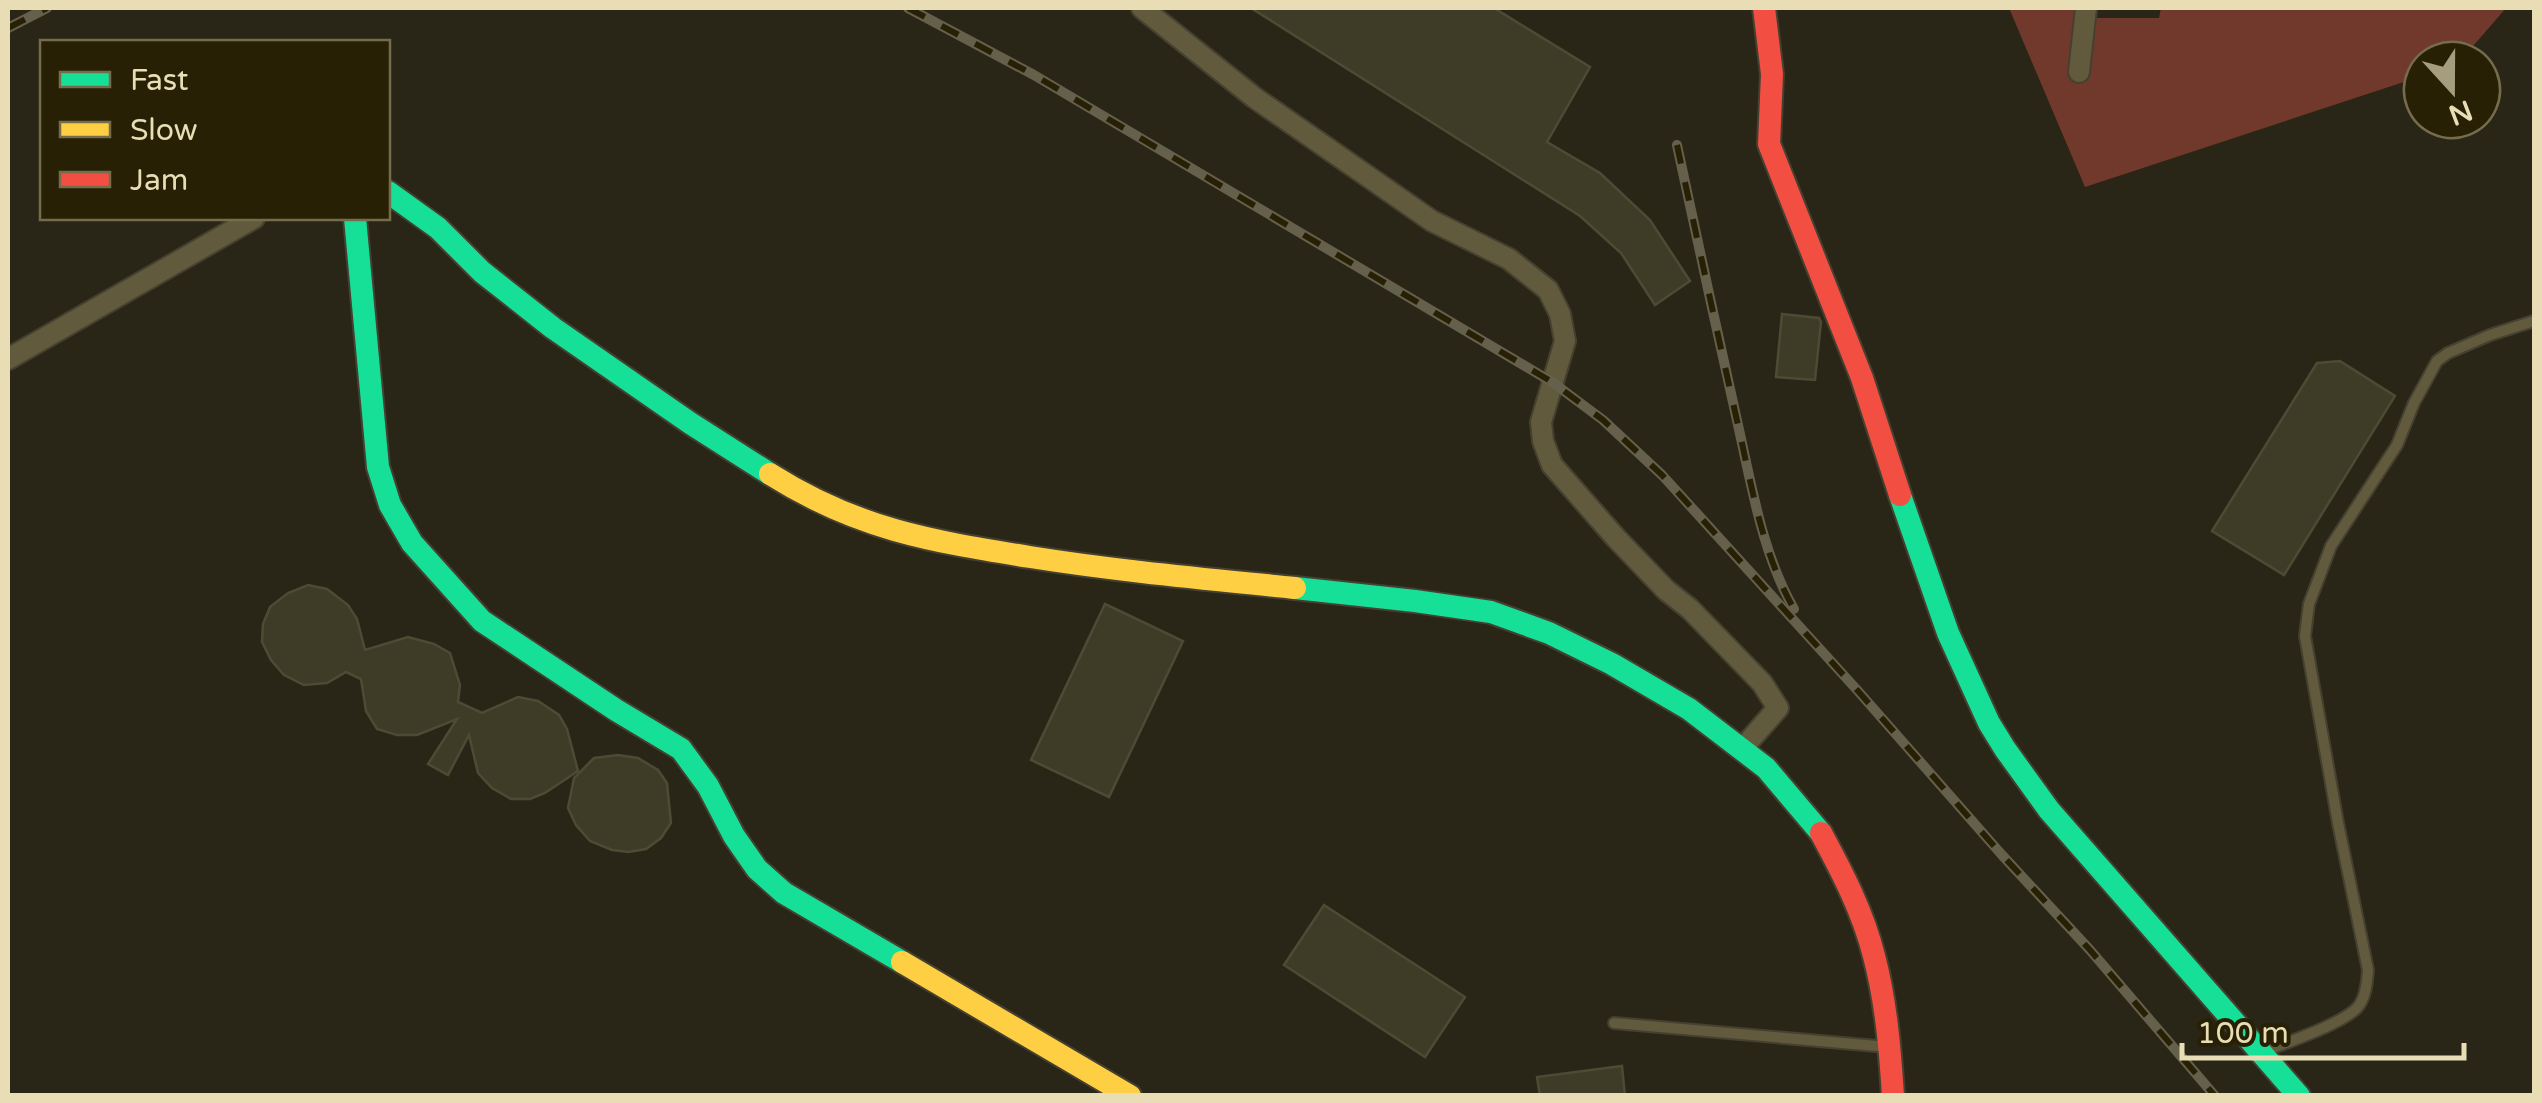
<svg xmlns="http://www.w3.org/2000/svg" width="2542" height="1103" viewBox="0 0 2542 1103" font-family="'Varela Round',sans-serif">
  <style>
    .green { fill: #71392b }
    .building { fill: #3e3c27; stroke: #4c4c35; stroke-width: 2.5 }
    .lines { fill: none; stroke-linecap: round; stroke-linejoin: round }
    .lane-casing { stroke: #454030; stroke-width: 14 }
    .street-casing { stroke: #454030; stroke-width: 24 }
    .fast-casing { stroke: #454030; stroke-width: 26 }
    .slow-casing { stroke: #454030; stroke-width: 26 }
    .jam-casing { stroke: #454030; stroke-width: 26 }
    .lane { stroke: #615a3c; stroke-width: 10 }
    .street { stroke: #615a3c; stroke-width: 20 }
    .fast { stroke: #16e098; stroke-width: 22 }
    .slow { stroke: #ffcf43; stroke-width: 22 }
    .jam { stroke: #f24e42; stroke-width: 22 }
    .rail-casing { stroke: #65604b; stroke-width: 10 }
    .rail { stroke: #272005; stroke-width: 6; stroke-dasharray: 19; stroke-linecap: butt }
  </style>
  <rect width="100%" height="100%" fill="#292617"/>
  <path class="green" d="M2009 8H2085V18H2159L2161 8H2506L2461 60H2422V76L2085 187Z"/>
  <g class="building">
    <path d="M1251 8H1494L1590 67 1547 142 1600 173 1650 220 1690 281 1655 305 1621 253 1580 216Z"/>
    <path d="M1782 314 1819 318 1821 322 1815 380 1776 377Z"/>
    <path d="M2340 361 2395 396 2284 575 2212 531 2317 363Z"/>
    <path d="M308 585 327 589 348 605 357 619 365 650 408 637 434 644 450 653 460 685 458 702 482 713 518 697 538 701 559 715 567 729 578 771 545 793 530 799H511L492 788 478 773 469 735 448 775 428 764 457 719 417 735H397L377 729 366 711 361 679 346 672 327 683 304 685 284 675 271 660 262 642 263 624 270 607 288 593Z"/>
    <path d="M1105 604 1183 641 1109 797 1031 760Z"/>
    <path d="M618 755 638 758 658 770 667 783 671 823 661 838 646 849 629 852 612 850 590 841 576 825 568 808 574 778 594 758Z"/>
    <path d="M1324 905 1465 997 1425 1057 1284 965Z"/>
    <path d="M1622 1066 1625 1096H1540L1537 1077Z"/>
  </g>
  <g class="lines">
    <g class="lane-casing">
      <g id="lane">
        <path d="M1614 1023 1888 1047"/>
        <path d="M2263 1052C2287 1042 2340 1025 2357 1008 2366 998 2367 982 2368 970L2338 823 2305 636 2309 604 2331 546 2397 445 2414 403 2437 361 2448 353 2490 335 2534 321"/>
      </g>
    </g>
    <g class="street-casing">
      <g id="street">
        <path d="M1142 8 1255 98 1432 221 1509 259 1548 290 1560 314 1565 341 1541 422 1543 441 1552 465 1616 538 1666 590 1690 609 1762 683 1778 708 1742 749"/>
        <path d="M2079 72 2086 8"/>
        <path d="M8 359 254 218"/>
      </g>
    </g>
    <g class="fast-casing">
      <g id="fast">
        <path d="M388 192 438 228 482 272 553 328 690 423 770 474"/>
        <path d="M355 218 378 467 390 505 412 543 482 621 616 710 681 749 708 786 734 836 757 869 784 893 902 962"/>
        <path d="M1900 495 1948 633 1989 723 2005 749 2049 810 2299 1096"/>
        <path d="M1295 588 1415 601 1491 612 1549 633 1612 664 1689 709 1766 768 1821 833"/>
      </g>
    </g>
    <g class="slow-casing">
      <g id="slow">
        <path d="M770 474C857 529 930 541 1030 557 1118 571 1207 579 1295 588"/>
        <path d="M902 962 1130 1096"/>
      </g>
    </g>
    <g class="jam-casing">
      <g id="jam">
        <path d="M1764 8 1772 74 1769 144 1862 378 1900 495"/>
        <path d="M1821 833C1842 872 1863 912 1874 956 1886 1001 1890 1049 1893 1096"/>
      </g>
    </g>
    <use href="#lane" class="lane"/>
    <use href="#street" class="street"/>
    <use href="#fast" class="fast"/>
    <use href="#slow" class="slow"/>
    <use href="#jam" class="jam"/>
    <g class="rail-casing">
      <g id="rail">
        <path d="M908 8 1034 75 1552 382 1603 420 1662 475 1858 691 2002 855 2090 950 2215 1096"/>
        <path d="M8 28 47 8"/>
        <path d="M1677 145C1697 238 1717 332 1738 425 1752 487 1762 553 1794 609"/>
      </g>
    </g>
    <use href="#rail" class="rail"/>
  </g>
  <rect width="2542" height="1103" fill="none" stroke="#e8ddb5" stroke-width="20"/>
  <rect x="40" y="40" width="350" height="180" fill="#272005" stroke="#746c4b" stroke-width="2.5"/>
  <rect x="60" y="72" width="50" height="15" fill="#16e098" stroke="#746c4b" stroke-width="2.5"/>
  <text x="130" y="90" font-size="30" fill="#e8ddb5">Fast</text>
  <rect x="60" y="122" width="50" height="15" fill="#ffcf43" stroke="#746c4b" stroke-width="2.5"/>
  <text x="130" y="140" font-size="30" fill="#e8ddb5">Slow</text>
  <rect x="60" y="172" width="50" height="15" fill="#f24e42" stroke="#746c4b" stroke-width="2.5"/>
  <text x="130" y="190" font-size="30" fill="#e8ddb5">Jam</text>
  <g transform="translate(2452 90) rotate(159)"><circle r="48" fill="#272005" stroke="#746c4b" stroke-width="2.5"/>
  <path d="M0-8L18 38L0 25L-18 38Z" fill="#a59d7e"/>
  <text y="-15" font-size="28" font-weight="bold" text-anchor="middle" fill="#e8ddb5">N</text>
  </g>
  <path d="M2182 1043v15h282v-15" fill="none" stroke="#e8ddb5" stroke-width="5"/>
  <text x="2197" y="1043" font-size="30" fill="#e8ddb5" stroke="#272005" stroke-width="8" paint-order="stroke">100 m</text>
</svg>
